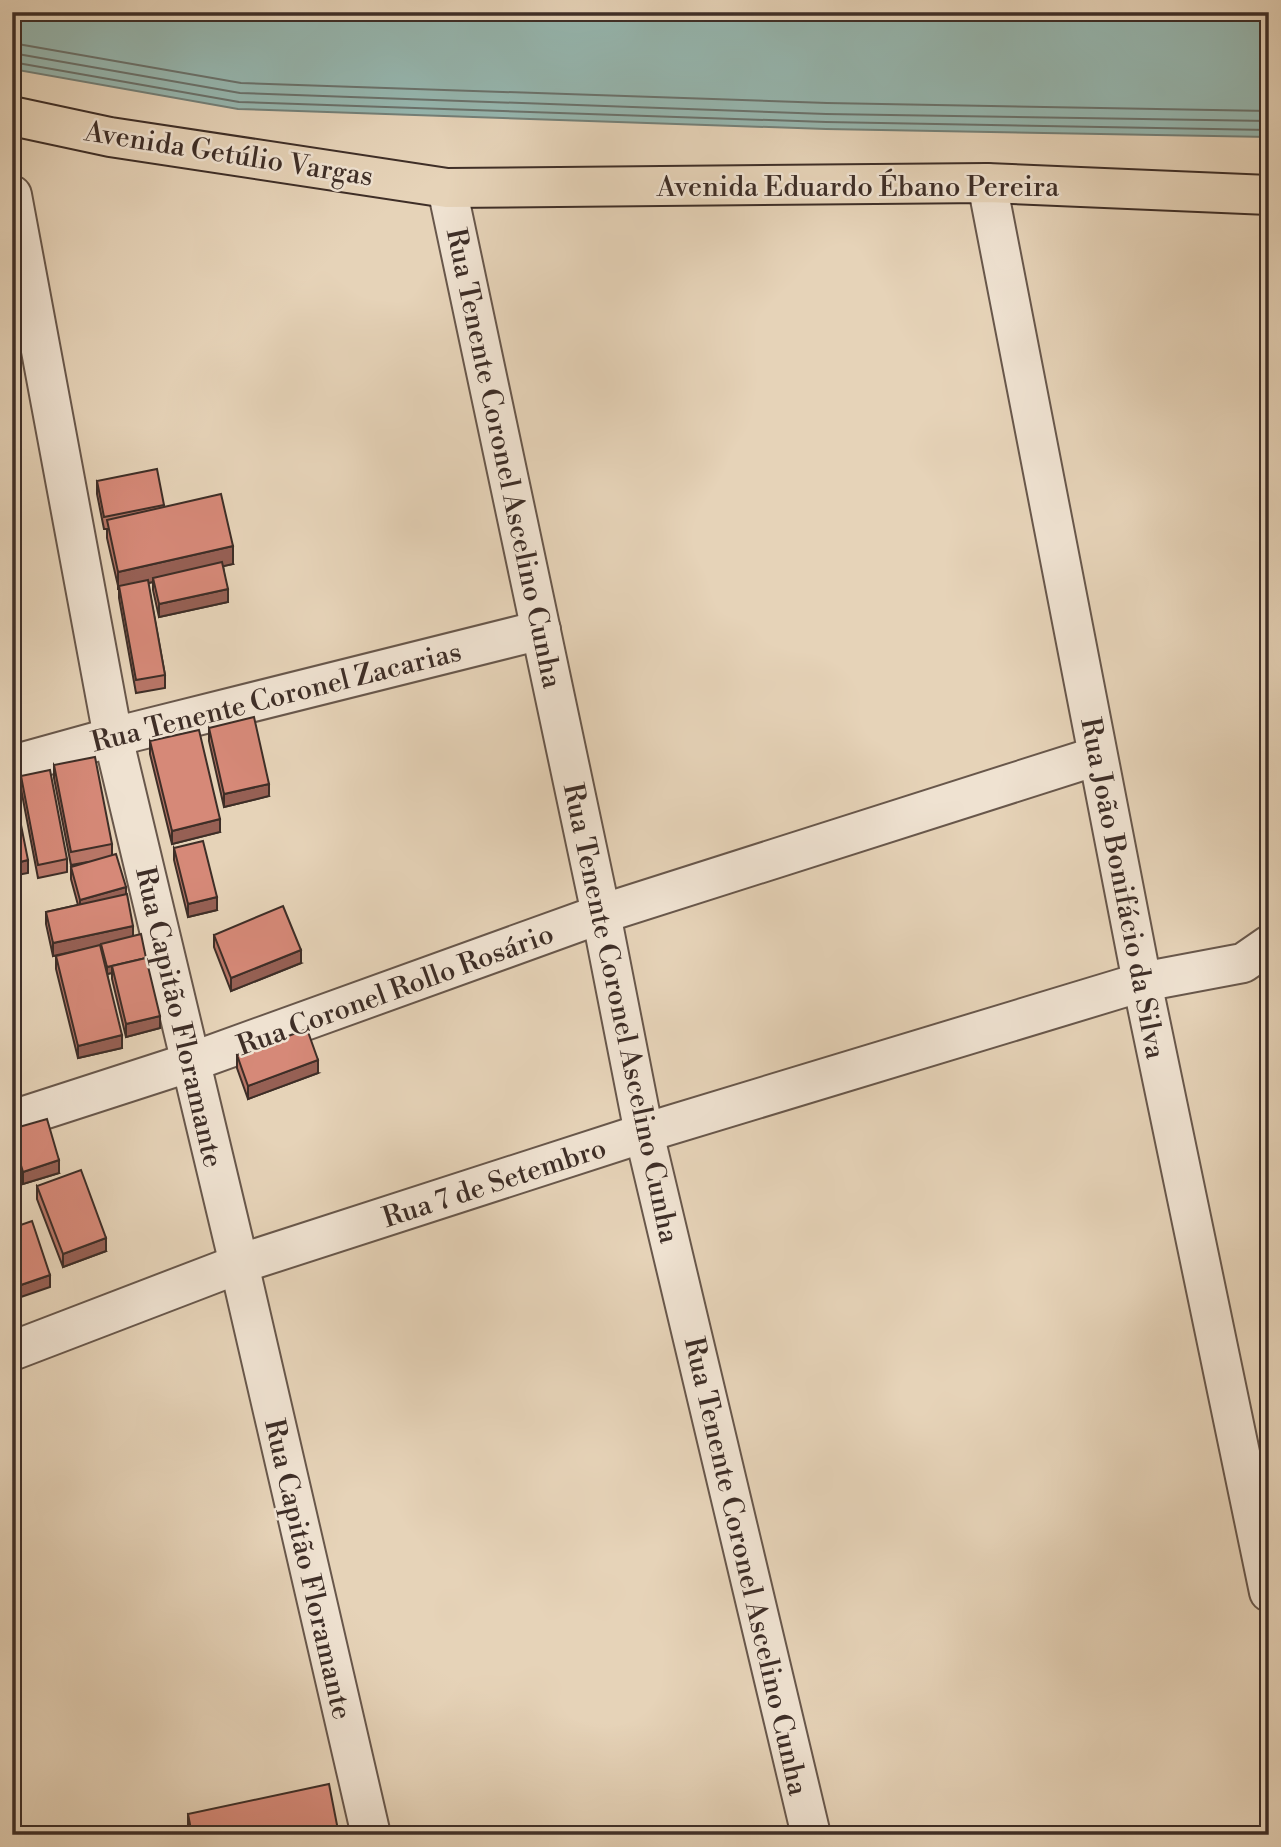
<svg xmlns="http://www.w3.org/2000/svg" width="1281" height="1847" viewBox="0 0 1281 1847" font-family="'Libre Bodoni',serif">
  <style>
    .water { fill: #96b7b0; stroke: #738079; stroke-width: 2 }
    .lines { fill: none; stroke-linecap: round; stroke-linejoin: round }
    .shore { stroke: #6a726c; stroke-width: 2 }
    .minor-casing { stroke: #68574b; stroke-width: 42 }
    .major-casing { stroke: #3e2e27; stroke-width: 42 }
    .minor { stroke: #efe2d1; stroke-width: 38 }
    .major { stroke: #e6d3b8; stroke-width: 38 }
    .wall { fill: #b87667; stroke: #3e2e27; stroke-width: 2 }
    .shaded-wall { fill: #966054; stroke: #3e2e27; stroke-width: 2 }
    .building { fill: #d68978; stroke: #3e2e27; stroke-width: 2 }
    .labels { text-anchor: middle; stroke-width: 5; stroke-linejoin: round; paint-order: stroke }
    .street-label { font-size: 28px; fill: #3e2e27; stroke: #efe2d1 }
  </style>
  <rect width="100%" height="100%" fill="#e6d3b8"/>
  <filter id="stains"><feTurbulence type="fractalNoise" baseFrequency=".00286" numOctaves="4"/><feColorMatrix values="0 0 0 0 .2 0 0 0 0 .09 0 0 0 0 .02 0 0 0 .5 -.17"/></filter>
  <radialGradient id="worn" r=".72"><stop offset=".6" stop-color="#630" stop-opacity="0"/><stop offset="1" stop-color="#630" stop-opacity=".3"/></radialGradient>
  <path class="water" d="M12 12H1269V137L826 129 238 109 12 69Z"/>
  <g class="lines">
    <g class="shore">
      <path d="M12 43 241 83 827 103 1269 111"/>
      <path d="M12 53 240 93 826 114 1269 121"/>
      <path d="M12 62 239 102 826 122 1269 130"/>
    </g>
    <g class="minor-casing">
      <g id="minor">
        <path d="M987 183 1142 982 1269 1592"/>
        <path d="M447 188 601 914 644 1133 811 1835"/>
        <path d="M12 195 113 737 239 1264 371 1835"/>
        <path d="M12 765 113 737 541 630"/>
        <path d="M12 1120 191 1062 601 914 1097 756"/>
        <path d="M12 1351 239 1264 644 1133 1142 982 1243 963 1269 945"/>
      </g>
    </g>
    <g class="major-casing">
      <path id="major" d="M12 116 110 137 447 188 987 183 1269 195"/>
    </g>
    <use href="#minor" class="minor"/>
    <use href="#major" class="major"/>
  </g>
  <g class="wall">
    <path d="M97 481 164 505V507L233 564 223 566 228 602 159 617 153 590V582L148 583 165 675V688L136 693 119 598V590L107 538V529H104L97 494Z"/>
    <path d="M209 728 269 796 224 807 209 741Z"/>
    <path d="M150 741 220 832 172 844 150 754Z"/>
    <path d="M54 765 112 844V855L126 895 133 936 160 1028 126 1037 112 979V973L107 974 122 1048 78 1058 56 969V956L84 949 53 956 46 924V912L78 905 71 879V867L88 862 71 865 54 778Z"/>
    <path d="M21 776 67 859V872L38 878 21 789Z"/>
    <path d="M174 848 217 910 188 917 174 860Z"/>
    <path d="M214 935 301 963 231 991 214 947Z"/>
    <path d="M237 1055 318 1073 248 1099 237 1068Z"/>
    <path d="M12 1129 59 1173 23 1184 12 1149Z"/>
    <path d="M37 1186 106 1251 63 1267 37 1199Z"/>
    <path d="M188 1814 338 1835H188Z"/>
  </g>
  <g class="shaded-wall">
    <path d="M233 546V564L154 582 153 578V582L119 590V586L118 590V572Z"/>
    <path d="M228 589V602L159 617V604Z"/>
    <path d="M269 784V796L224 807V794Z"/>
    <path d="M220 819V832L172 844V831Z"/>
    <path d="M28 860V873L12 876V864Z"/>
    <path d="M126 887V900L80 913V900Z"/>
    <path d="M217 897V910L188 917V904Z"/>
    <path d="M133 926V939L53 956V943Z"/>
    <path d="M301 950V963L231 991V978Z"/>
    <path d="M112 966V973L107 974V967Z"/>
    <path d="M160 1016V1028L126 1037V1024Z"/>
    <path d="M122 1035V1048L78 1058V1046Z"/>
    <path d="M318 1060V1073L248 1099V1086Z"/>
    <path d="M59 1160V1173L23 1184V1172Z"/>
    <path d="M106 1238V1251L63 1267V1254Z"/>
    <path d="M50 1275V1287L12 1300V1288Z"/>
    <path d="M338 1830V1835H313Z"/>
  </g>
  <g class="building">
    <path d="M157 469 164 505 104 517 97 481Z"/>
    <path d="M221 494 233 546 118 572 107 520Z"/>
    <path d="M222 562 228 589 159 604 153 578Z"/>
    <path d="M148 580 165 675 136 680 119 586Z"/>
    <path d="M254 717 269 784 224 794 209 728Z"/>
    <path d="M199 730 220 819 172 831 150 741Z"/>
    <path d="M95 757 112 844 71 852 54 765Z"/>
    <path d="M50 770 67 859 38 865 21 776Z"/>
    <path d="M12 780 28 860 12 864Z"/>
    <path d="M203 841 217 897 188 904 174 848Z"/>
    <path d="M116 854 126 887 80 900 71 867Z"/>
    <path d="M127 894 133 926 53 943 46 912Z"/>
    <path d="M283 906 301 950 231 978 214 935Z"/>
    <path d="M141 934 146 958 107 967 101 944Z"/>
    <path d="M100 945 122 1035 78 1046 56 956Z"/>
    <path d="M146 958 160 1016 126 1024 112 966Z"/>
    <path d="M307 1029 318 1060 248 1086 237 1055Z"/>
    <path d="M47 1119 59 1160 23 1172 12 1136V1129Z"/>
    <path d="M81 1170 106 1238 63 1254 37 1186Z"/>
    <path d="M32 1221 50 1275 12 1288V1228Z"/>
    <path d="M329 1784 338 1830 313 1835H192L188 1814Z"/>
    <path d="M1269 1831V1835H1251Z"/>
  </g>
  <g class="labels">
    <g class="street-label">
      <text transform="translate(229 153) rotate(9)" y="10">Avenida Getúlio Vargas</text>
      <text x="858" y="196">Avenida Eduardo Ébano Pereira</text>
      <text transform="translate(505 458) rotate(78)" y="10">Rua Tenente Coronel Ascelino Cunha</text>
      <text transform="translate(276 696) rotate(-14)" y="10">Rua Tenente Coronel Zacarias</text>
      <text transform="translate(1124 888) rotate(79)" y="10">Rua João Bonifácio da Silva</text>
      <text transform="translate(395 989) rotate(-20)" y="10">Rua Coronel Rollo Rosário</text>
      <text transform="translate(622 1013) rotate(78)" y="10">Rua Tenente Coronel Ascelino Cunha</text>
      <text transform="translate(180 1017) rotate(77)" y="10">Rua Capitão Floramante</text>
      <text transform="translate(494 1182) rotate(-18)" y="10">Rua 7 de Setembro</text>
      <text transform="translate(747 1566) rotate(77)" y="10">Rua Tenente Coronel Ascelino Cunha</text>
      <text transform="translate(309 1569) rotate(77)" y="10">Rua Capitão Floramante</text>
    </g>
  </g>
  <rect width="1281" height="1847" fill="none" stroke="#e6d3b8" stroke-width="42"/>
  <rect x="14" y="14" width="1253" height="1819" fill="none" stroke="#3e2e27" stroke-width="3.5"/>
  <rect x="21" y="21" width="1239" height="1805" fill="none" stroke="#3e2e27" stroke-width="2"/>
  <rect width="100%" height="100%" filter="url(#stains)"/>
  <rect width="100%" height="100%" fill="url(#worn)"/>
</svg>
